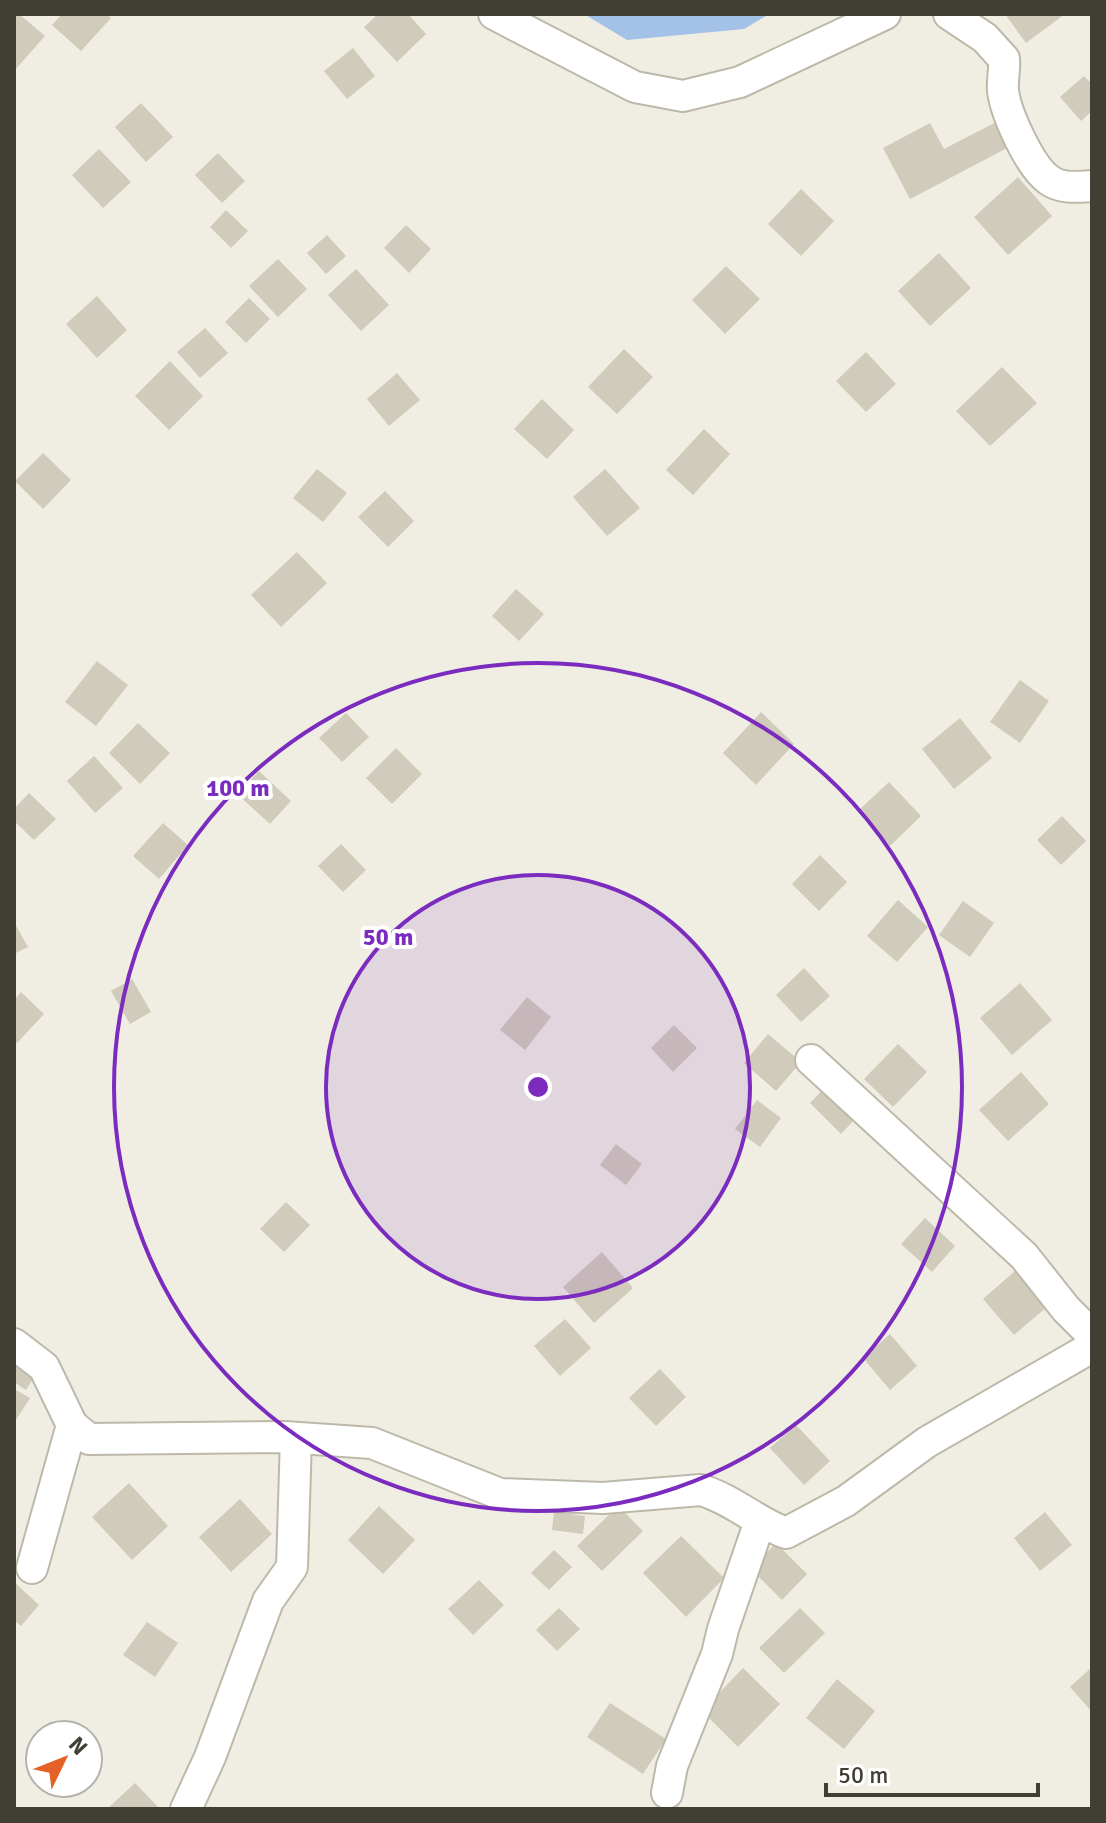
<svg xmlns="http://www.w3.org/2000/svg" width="1106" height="1823" viewBox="0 0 1106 1823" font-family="Signika,sans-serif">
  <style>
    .water { fill: #a4c1e8 }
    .building { fill: #d0cbba }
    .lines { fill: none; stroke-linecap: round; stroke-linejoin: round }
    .street-casing { stroke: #bdb9aa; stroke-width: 34 }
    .street { stroke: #fff; stroke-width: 30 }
    .ring { fill: none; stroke: #7b2cbf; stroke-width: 4 }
    .centre { fill: #7b2cbf; stroke: #fff; stroke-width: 4 }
    .ring-label { font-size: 24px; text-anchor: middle; font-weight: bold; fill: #7b2cbf; stroke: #fff; stroke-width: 8; stroke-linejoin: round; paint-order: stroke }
  </style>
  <rect width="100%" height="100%" fill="#f0eee3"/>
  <path class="water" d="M584 14H769L744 29 627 40Z"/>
  <g class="building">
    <path d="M16 14H19L45 36 14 71Z"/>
    <path d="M62 14H107L111 18 81 51 52 25Z"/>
    <path d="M378 14H408L426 34 397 62 364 27Z"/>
    <path d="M1005 14H1065L1026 43Z"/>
    <path d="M353 48 375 76 347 99 324 71Z"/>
    <path d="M1084 76 1092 84V111L1081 121 1060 97Z"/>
    <path d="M141 103 173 137 146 162 115 127Z"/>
    <path d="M998 121 1011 146 910 199 883 148 930 123 944 149Z"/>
    <path d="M99 149 131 182 103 208 72 175Z"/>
    <path d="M218 153 245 181 222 203 195 175Z"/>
    <path d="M1018 177 1052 216 1008 255 974 217Z"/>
    <path d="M801 189 834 221 801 256 768 224Z"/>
    <path d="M226 210 248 231 231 248 210 227Z"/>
    <path d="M406 225 431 249 409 273 384 248Z"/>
    <path d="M327 235 346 256 326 274 307 253Z"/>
    <path d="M939 253 971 288 930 326 898 291Z"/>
    <path d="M278 259 307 289 278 317 249 286Z"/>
    <path d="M726 266 760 299 725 334 692 300Z"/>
    <path d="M356 269 389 305 361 331 328 295Z"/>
    <path d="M97 296 127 330 97 358 66 324Z"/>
    <path d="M249 298 270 319 246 343 225 322Z"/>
    <path d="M205 328 228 353 200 378 177 352Z"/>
    <path d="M624 349 653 377 617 414 588 387Z"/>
    <path d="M866 352 896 384 866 412 836 381Z"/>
    <path d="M170 361 203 396 169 430 135 396Z"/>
    <path d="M1002 367 1037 403 990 446 956 411Z"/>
    <path d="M397 373 420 400 389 426 367 399Z"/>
    <path d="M542 399 574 430 547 459 514 429Z"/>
    <path d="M704 429 730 454 693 495 666 470Z"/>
    <path d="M43 453 71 480 43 509 15 481Z"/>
    <path d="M317 469 347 493 323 522 293 498Z"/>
    <path d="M605 469 640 508 607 536 573 497Z"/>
    <path d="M385 491 414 521 388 547 358 517Z"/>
    <path d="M297 552 327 583 281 627 251 595Z"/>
    <path d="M516 589 544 614 519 641 492 616Z"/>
    <path d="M97 661 128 685 96 726 65 702Z"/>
    <path d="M1020 680 1049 701 1020 743 990 722Z"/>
    <path d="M761 712 794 744 756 785 723 753Z"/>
    <path d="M346 713 369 737 342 762 319 738Z"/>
    <path d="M960 718 992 758 954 789 922 749Z"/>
    <path d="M138 723 170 753 140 784 109 753Z"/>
    <path d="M396 748 422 774 392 804 366 778Z"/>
    <path d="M94 756 123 788 95 813 67 781Z"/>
    <path d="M259 771 291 801 270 824 237 794Z"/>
    <path d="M889 782 921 816 890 846 858 811Z"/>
    <path d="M29 793 56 819 34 840 14 821V809Z"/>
    <path d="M1062 816 1086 841 1061 865 1037 840Z"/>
    <path d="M163 823 188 845 159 879 133 856Z"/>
    <path d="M341 844 366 870 343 892 318 866Z"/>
    <path d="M820 855 847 882 819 911 792 884Z"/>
    <path d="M898 900 928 927 897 962 867 936Z"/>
    <path d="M963 901 994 923 970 957 939 935Z"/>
    <path d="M14 922 28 947 14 954Z"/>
    <path d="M804 968 830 996 801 1022 776 995Z"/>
    <path d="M132 979 151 1012 130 1024 111 991Z"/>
    <path d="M1020 983 1052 1020 1012 1055 980 1018Z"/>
    <path d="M21 992 44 1014 17 1043 14 1040V1000Z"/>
    <path d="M527 997 551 1017 525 1050 500 1030Z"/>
    <path d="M674 1025 697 1048 673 1072 651 1048Z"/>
    <path d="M768 1034 801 1062 776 1091 744 1063Z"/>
    <path d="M898 1044 927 1072 893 1107 864 1079Z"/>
    <path d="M1021 1072 1049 1104 1008 1141 979 1110Z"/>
    <path d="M828 1084 859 1115 841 1134 810 1103Z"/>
    <path d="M757 1100 781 1118 760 1147 735 1129Z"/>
    <path d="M616 1144 642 1164 626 1185 600 1165Z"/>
    <path d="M286 1202 310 1225 284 1252 260 1229Z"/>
    <path d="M925 1218 955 1246 932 1272 901 1244Z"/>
    <path d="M602 1252 633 1288 594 1323 563 1287Z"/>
    <path d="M1015 1271 1047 1307 1014 1335 983 1299Z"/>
    <path d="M565 1319 591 1348 560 1376 534 1346Z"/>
    <path d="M890 1334 917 1366 890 1390 863 1358Z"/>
    <path d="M14 1356 38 1371 26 1390 14 1382Z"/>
    <path d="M660 1369 686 1397 656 1426 629 1398Z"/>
    <path d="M14 1389 30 1398 14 1423Z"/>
    <path d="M796 1425 830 1461 804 1485 770 1448Z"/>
    <path d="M129 1483 168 1526 132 1560 92 1517Z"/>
    <path d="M240 1499 272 1534 231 1572 199 1537Z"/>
    <path d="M379 1506 415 1540 383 1574 348 1540Z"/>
    <path d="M618 1506 643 1531 602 1571 577 1546Z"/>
    <path d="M554 1512 585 1516 583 1534 552 1530Z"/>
    <path d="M1045 1512 1072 1545 1040 1571 1014 1538Z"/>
    <path d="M681 1536 724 1578 686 1617 643 1573Z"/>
    <path d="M776 1543 807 1574 782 1600 751 1569Z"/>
    <path d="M554 1550 572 1567 549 1590 531 1573Z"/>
    <path d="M479 1580 504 1605 473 1635 448 1609Z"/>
    <path d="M14 1582 39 1605 21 1626 14 1620Z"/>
    <path d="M559 1608 580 1629 557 1651 536 1630Z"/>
    <path d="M800 1608 825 1633 784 1673 759 1648Z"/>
    <path d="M147 1622 178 1643 155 1677 123 1655Z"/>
    <path d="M1092 1667V1712L1070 1687Z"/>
    <path d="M743 1668 780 1704 738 1747 702 1711Z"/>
    <path d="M837 1679 875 1711 844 1749 806 1718Z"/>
    <path d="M610 1703 666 1739 643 1774 587 1737Z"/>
    <path d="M135 1783 160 1809H107Z"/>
  </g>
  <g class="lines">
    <g class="street-casing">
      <g id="street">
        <path d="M494 14 635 87 683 96 740 82 885 14"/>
        <path d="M949 14 985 38 1004 59C1005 70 1002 80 1003 91 1006 114 1030 167 1049 180 1061 189 1078 187 1092 186"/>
        <path d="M811 1060 1024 1256 1066 1309 1085 1328 1092 1331"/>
        <path d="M14 1344 44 1367 72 1425 89 1439 285 1437 372 1443 500 1494 603 1498 701 1490C732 1499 756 1522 786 1533L846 1501 927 1442 1092 1347"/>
        <path d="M32 1568 72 1425"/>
        <path d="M667 1793 672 1766 717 1654 723 1629 760 1521"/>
        <path d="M186 1809 210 1757 268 1601 292 1567 296 1438"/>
      </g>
    </g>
    <use href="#street" class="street"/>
  </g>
  <circle cx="538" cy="1087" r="212" fill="#7b2cbf" fill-opacity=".12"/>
  <g class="ring">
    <circle cx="538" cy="1087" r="212"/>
    <circle cx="538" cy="1087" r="424"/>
  </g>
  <circle cx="538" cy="1087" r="12" class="centre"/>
  <g class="ring-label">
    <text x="238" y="796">100 m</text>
    <text x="388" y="945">50 m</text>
  </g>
  <rect width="1106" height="1823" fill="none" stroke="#413e34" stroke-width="32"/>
  <g transform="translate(64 1759) rotate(47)"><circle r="38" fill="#ffffff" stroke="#b3b2ae" stroke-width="2"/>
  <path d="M0-6L14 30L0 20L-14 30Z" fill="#e56125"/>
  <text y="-12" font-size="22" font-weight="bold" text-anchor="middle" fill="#413e34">N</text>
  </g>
  <path d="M826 1783v12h212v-12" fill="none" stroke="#413e34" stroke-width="4"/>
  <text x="838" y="1783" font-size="24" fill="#413e34" stroke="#ffffff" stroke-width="6" paint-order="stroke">50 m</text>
</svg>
